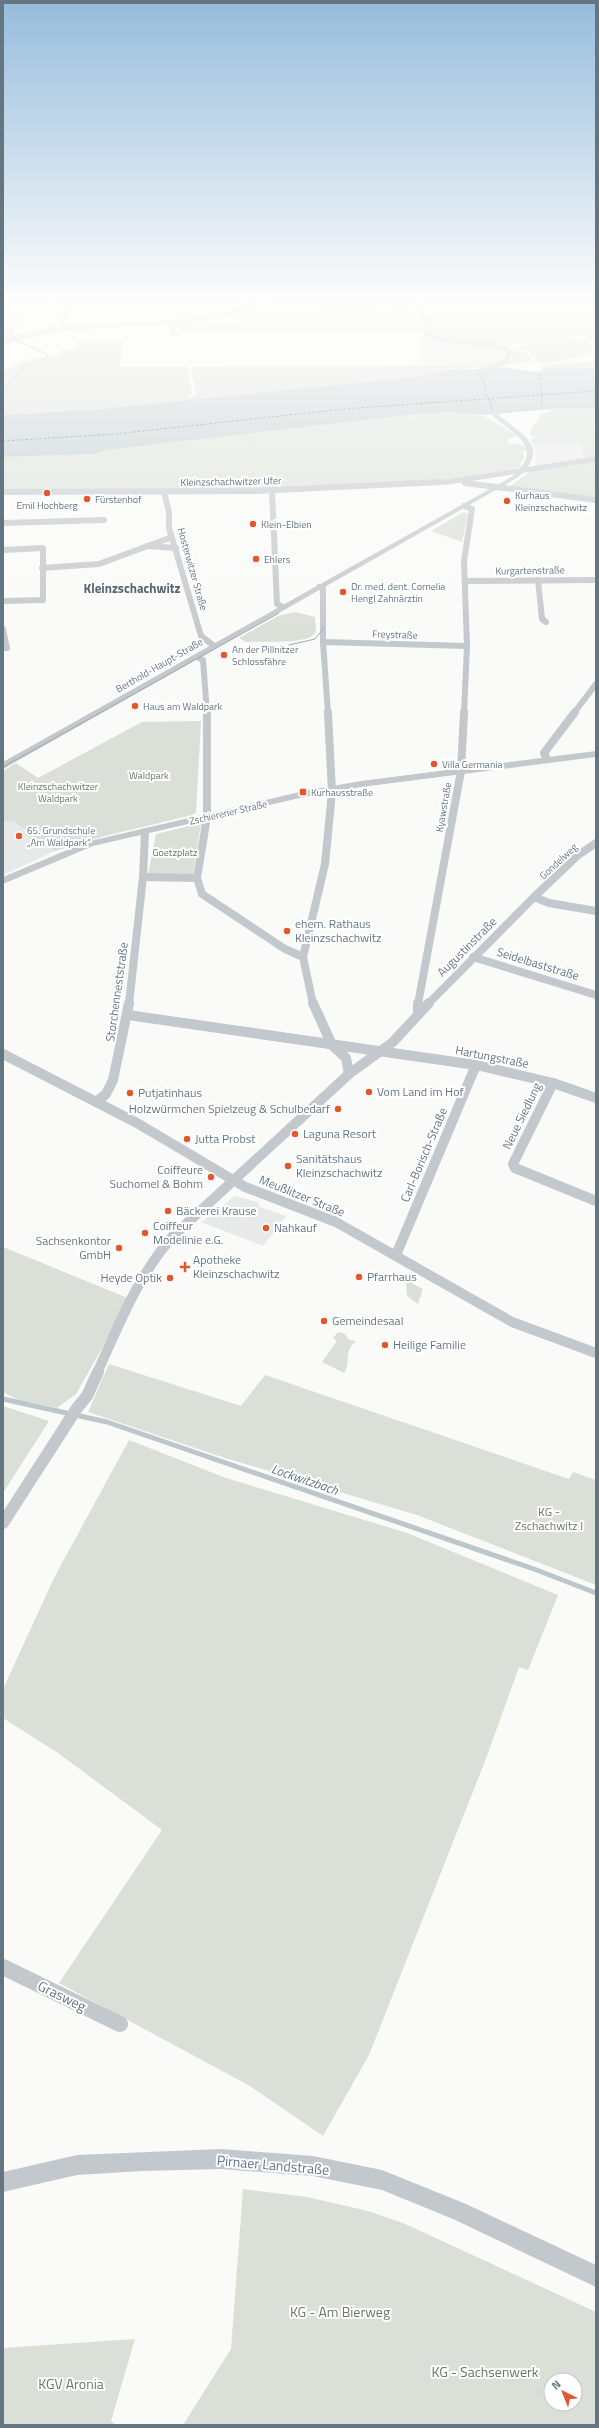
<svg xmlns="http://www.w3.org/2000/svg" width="599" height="2428" viewBox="0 0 599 2428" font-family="'Titillium Web',sans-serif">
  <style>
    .built { fill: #e8e9e9 }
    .green { fill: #dadfd7; fill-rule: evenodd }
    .water { fill: #bbc7cb }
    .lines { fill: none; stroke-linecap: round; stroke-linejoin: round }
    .stream-far1 { stroke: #bbc7cb; stroke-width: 2 }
    .stream { stroke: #bbc7cb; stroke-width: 5 }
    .ferry { stroke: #60757c; stroke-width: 1; stroke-dasharray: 2.5 2; stroke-linecap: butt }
    .secondary-casing { stroke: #b3babf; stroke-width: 2 }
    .minor-far5 { stroke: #c3c8cc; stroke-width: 5 }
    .minor-far4 { stroke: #c3c8cc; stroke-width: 6 }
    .minor-far3 { stroke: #c3c8cc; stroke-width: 8 }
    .minor-far2 { stroke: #c3c8cc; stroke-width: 10 }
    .minor-far1 { stroke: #c3c8cc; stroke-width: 12 }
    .minor { stroke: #c3c8cc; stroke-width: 16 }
    .tertiary { fill: #c3c8cc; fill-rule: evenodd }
    .secondary { fill: #fff; fill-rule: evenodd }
    .tram { stroke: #a2aab0; stroke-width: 1 }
    .poi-dot { fill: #e4572e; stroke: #fff; stroke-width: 1.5 }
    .labels { text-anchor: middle; stroke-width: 4; stroke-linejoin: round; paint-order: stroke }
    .far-street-label { font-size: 10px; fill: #657683; stroke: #fff }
    .far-poi-label { font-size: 10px; fill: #657683; stroke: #fff; text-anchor: start }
    .far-park-label { font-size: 10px; fill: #687a64; stroke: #fff }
    .poi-label { font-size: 12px; fill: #657683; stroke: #fff; text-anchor: start }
    .street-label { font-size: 12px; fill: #657683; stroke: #fff }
    .park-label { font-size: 12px; fill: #687a64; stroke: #fff }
    .far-district-label { font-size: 13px; font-weight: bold; fill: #57646e; stroke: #fff }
    .water-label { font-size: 13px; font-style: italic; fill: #60757c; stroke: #fff }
    .near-street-label { font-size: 14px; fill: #657683; stroke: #fff }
    .near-park-label { font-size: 14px; fill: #687a64; stroke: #fff }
  </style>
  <rect width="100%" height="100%" fill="#fafaf8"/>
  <g class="built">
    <path d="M420 335 503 348 507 353 499 365 420 364Z"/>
    <path d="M581 443 584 460 535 467 536 457 532 444Z"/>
    <path d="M3 821H13L55 851 3 875Z"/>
    <path d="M235 1196 258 1202 260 1207 286 1216 263 1246 201 1222Z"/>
  </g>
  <g class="green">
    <path d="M323 301 333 302H322L315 306 394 305 416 313 419 323 244 324 246 311 269 305H298Z"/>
    <path d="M592 301 596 310V350L593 342 585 339 589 334 575 337 557 334 570 338C519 345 478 350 428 333L423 302Z"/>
    <path d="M12 303H21L15 316 12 336 3 337V321L10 316 9 308Z"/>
    <path d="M175 325H421L422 332 179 333 174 331Z"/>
    <path d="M572 339 590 342 593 352 551 363H538L530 353 516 347Z"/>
    <path d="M122 340 120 367H188L192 393 187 399 196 395 191 367 499 365C474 370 445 366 423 376L102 409 3 415V371C24 358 34 356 58 357L60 350 77 349 79 341Z"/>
    <path d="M511 349 528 354 533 362 508 364 512 356 509 350Z"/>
    <path d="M596 361V368L546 369 540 371 542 366 546 365Z"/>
    <path d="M563 408H596V498L507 488 534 469 584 460 581 443 532 444 531 439 537 437 530 435 532 428 541 414 550 412 549 410Z"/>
    <path d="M448 412 479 413 516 435 515 437 508 439 509 444C518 444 523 442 528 451H523L524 458 520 464 523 467 456 480 311 488 3 491V457L94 454 108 450 407 415 411 417 410 415Z"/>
    <path d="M464 512 468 514 462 542 431 531Z"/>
    <path d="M295 612 315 617C315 622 318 630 313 635 305 644 259 641 246 642L239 638 278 616Z"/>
    <path d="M201 721 196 813 192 815 105 836 55 851 13 821H3V771L16 763 38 778 142 722Z"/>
    <path d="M201 823 193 875H148L156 834Z"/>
    <path d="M3 1247 130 1299 76 1394 57 1408 18 1400 3 1392Z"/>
    <path d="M406 1280 423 1289 418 1304 407 1296Z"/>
    <path d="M338 1332 345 1334 349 1340 356 1341C342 1353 352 1362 344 1373L322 1362 337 1341 333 1338Z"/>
    <path d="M109 1364 241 1406 265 1375 569 1479 573 1472 596 1480V1585L417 1515 225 1458 88 1412Z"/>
    <path d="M3 1406 49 1421 3 1493Z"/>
    <path d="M129 1440 226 1478 407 1533 558 1595 528 1670 519 1667 485 1761 369 2055 323 2136 250 2086 59 1983 162 1830 58 1753 3 1718V1689L54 1578Z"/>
    <path d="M243 2189 307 2197 368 2211 403 2223 596 2312V2425H183L231 2349ZM551 2380H575V2404H551Z"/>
    <path d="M135 2339 111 2421 116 2425H3V2348Z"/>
  </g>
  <path class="water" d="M501 367 537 372 546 369 596 368V408H563L484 415 448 412 408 415 108 450 94 454 3 457V415L102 409 423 376C448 365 476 372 501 367Z"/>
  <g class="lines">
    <path class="stream-far1" d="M3 389 21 372 23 366 48 358 46 354 12 338 11 330 29 301"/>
    <path class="stream" d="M3 1399 107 1422 534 1569 596 1593"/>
    <g class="ferry">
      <path d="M481 370H479L493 413"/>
      <path d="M540 373 542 406"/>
      <path d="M3 441 115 434 344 409 596 391"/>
    </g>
    <g class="secondary-casing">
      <path id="secondary" d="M50 301H265L213 305 53 303Z"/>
    </g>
    <g class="minor-far5">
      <path d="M419 301 426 334 446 340 506 348 509 353 506 362 483 370"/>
      <path d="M172 322V331L176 333"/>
      <path d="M61 328 70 301"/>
      <path d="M3 341 61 328 192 321 251 309 274 301"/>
      <path d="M420 483 448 482 596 459"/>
      <path d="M465 483H467"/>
    </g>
    <g class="minor-far4">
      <path d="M465 483 596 500"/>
      <path d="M272 490 277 604 283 607"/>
      <path d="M3 492 256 491 441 482"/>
      <path d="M164 492 169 512V528L201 636 214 646"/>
      <path d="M3 523 104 520"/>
      <path d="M147 546 176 548"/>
      <path d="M3 550 43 548V600L3 601"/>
      <path d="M42 568 99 564 172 537"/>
      <path d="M538 580 542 619 546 622"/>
      <path d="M465 581 596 580"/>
      <path d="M319 587 323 588V642L328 713"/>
      <path d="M3 629 7 648H3"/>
      <path d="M323 642 467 646"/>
      <path d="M197 657 203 660 207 713"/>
      <path d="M464 713 467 646 464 561 472 509 464 506"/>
      <path d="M574 713 596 684"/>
    </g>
    <g class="minor-far3">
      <path d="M207 712V817L197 878 202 894 285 949 303 957"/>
      <path d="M547 759 544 753 575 712"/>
      <path d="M143 877 197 878"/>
      <path d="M534 897 549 903 596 911"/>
      <path d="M473 957 596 995"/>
      <path d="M129 1004 143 877 145 832"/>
      <path d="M313 1004 303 957 325 864 332 792 328 712"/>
      <path d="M418 1004 461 771 464 712"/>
      <path d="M428 1004 534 897 577 856 596 843"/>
    </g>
    <g class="minor-far2">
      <path d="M313 1003 332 1045 346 1058 349 1074"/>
      <path d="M418 1003V1015"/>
      <path d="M128 1015 476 1065 553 1083 596 1098"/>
      <path d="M3 1054 137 1123 245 1187 336 1222 512 1322 596 1353"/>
      <path d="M553 1083 513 1164 515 1168 596 1201"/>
      <path d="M96 1102 106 1094 113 1080 129 1003"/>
      <path d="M396 1255 476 1065"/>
      <path d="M97 1373C120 1323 136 1279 172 1237L349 1074 393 1042 429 1003"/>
    </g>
    <path class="minor-far1" d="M3 1523 77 1408 87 1396 98 1372"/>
    <path class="minor" d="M3 1967 120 2024"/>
    <g class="tertiary">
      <path d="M491 412H495C520 434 554 446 517 478L3 769V762L513 476C546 446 513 435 491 414Z"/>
      <path d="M596 751V757L361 787 304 797 93 846 3 884V877L86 842 304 791 361 781Z"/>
      <path d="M221 2149 313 2156 382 2170 466 2204 596 2265V2287L453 2219 382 2190 313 2176 221 2169 142 2171 77 2175 3 2192V2172L77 2155Z"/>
    </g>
    <use href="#secondary" class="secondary"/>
    <g class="tram">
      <path d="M289 645 315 639 324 628"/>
      <path d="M3 767 279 613"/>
    </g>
  </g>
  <linearGradient id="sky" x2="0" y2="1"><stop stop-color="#96bcdc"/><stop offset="0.47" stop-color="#fdfdfc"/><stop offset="1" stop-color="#fdfdfc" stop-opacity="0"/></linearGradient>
  <rect width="599" height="641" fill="url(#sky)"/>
  <g class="poi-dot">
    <circle cx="47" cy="493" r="4"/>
    <circle cx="87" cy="499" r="4"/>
    <circle cx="507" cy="501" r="4"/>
    <circle cx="253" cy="524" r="4"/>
    <circle cx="256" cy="559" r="4"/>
    <circle cx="343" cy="592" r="4"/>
    <circle cx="224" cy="655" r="4"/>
    <circle cx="135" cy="706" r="4"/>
    <circle cx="434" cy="764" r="4"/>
    <rect x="299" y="788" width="8" height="8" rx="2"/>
    <circle cx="19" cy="836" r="4"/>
    <circle cx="287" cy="931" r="4"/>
    <circle cx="369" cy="1092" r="4"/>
    <circle cx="130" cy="1093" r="4"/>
    <circle cx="338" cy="1109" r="4"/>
    <circle cx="295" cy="1134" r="4"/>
    <circle cx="187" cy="1139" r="4"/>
    <circle cx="288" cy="1166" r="4"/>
    <circle cx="211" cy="1177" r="4"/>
    <circle cx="168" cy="1211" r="4"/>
    <circle cx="266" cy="1228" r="4"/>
    <circle cx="145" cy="1233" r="4"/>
    <circle cx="119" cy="1248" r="4"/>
    <path d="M183 1261h4v4h4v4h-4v4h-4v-4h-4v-4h4z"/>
    <circle cx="359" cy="1277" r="4"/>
    <circle cx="170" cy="1278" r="4"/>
    <circle cx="324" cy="1321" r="4"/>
    <circle cx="385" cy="1345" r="4"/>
  </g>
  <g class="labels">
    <g class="far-street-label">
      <text transform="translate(231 481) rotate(-1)" y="4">Kleinzschachwitzer Ufer</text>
      <text transform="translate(193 569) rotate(74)" y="4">Hosterwitzer Straße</text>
      <text transform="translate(530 570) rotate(-1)" y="4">Kurgartenstraße</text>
      <text transform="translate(395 634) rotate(2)" y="4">Freystraße</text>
      <text transform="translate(159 665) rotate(-30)" y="4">Berthold-Haupt-Straße</text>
      <text transform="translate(443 807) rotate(-80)" y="4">Kyawstraße</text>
      <text transform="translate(228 812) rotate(-13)" y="4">Zschierener Straße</text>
      <text transform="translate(558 861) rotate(-43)" y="4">Gondelweg</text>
    </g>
    <g class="far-poi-label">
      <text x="515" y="499">Kurhaus<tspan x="515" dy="12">Kleinzschachwitz</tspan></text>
      <text x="95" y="503">Fürstenhof</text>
      <text x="47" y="509" text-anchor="middle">Emil Hochberg</text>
      <text x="261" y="528">Klein-Elbien</text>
      <text x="264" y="563">Ehlers</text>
      <text x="351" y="590">Dr. med. dent. Cornelia<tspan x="351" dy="12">Hengl Zahnärztin</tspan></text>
      <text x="232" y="653">An der Pillnitzer<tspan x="232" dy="12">Schlossfähre</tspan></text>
      <text x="143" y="710">Haus am Waldpark</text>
      <text x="442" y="768">Villa Germania</text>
      <text x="311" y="796">Kurhausstraße</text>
      <text x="27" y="834">65. Grundschule<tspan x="27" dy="12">„Am Waldpark“</tspan></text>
    </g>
    <g class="far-park-label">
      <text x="149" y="779">Waldpark</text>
      <text x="58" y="790">Kleinzschachwitzer<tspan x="58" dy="12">Waldpark</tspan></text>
      <text x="175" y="856">Goetzplatz</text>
    </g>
    <g class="poi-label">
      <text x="295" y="928">ehem. Rathaus<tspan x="295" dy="14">Kleinzschachwitz</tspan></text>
      <text x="377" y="1096">Vom Land im Hof</text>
      <text x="138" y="1097">Putjatinhaus</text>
      <text x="330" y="1113" text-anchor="end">Holzwürmchen Spielzeug &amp; Schulbedarf</text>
      <text x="303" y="1138">Laguna Resort</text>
      <text x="195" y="1143">Jutta Probst</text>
      <text x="296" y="1163">Sanitätshaus<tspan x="296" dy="14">Kleinzschachwitz</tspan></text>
      <text x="203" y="1174" text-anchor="end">Coiffeure<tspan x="203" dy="14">Suchomel &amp; Bohm</tspan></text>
      <text x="176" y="1215">Bäckerei Krause</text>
      <text x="153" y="1230">Coiffeur<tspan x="153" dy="14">Modelinie e.G.</tspan></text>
      <text x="274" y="1232">Nahkauf</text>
      <text x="111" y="1245" text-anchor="end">Sachsenkontor<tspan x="111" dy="14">GmbH</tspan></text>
      <text x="193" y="1264">Apotheke<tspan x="193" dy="14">Kleinzschachwitz</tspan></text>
      <text x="367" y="1281">Pfarrhaus</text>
      <text x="162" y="1282" text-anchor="end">Heyde Optik</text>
      <text x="332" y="1325">Gemeindesaal</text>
      <text x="393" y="1349">Heilige Familie</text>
    </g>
    <g class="street-label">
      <text transform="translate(467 947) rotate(-45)" y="4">Augustinstraße</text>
      <text transform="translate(538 964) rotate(17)" y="4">Seidelbaststraße</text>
      <text transform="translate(117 992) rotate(-82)" y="4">Storchenneststraße</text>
      <text transform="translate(492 1057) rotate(11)" y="4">Hartungstraße</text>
      <text transform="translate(522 1116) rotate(-64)" y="4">Neue Siedlung</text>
      <text transform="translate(424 1155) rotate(-67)" y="4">Carl-Borisch-Straße</text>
      <text transform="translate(302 1196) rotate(22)" y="4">Meußlitzer Straße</text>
    </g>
    <g class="park-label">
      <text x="549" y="1516">KG -<tspan x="549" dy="14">Zschachwitz I</tspan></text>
    </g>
    <g class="far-district-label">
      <text x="132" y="593">Kleinzschachwitz</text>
    </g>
    <g class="water-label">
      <text transform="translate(305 1479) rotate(19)" y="5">Lockwitzbach</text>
    </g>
    <g class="near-street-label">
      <text transform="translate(62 1996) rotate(26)" y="5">Grasweg</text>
      <text transform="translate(273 2165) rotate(5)" y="5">Pirnaer Landstraße</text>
    </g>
    <g class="near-park-label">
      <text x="340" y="2317">KG - Am Bierweg</text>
      <text x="485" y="2377">KG - Sachsenwerk</text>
      <text x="71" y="2389">KGV Aronia</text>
    </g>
  </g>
  <rect width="599" height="2428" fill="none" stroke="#657683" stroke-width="8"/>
  <g transform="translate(563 2392) rotate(317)"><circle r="19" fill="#ffffff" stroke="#c1c8cd"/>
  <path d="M0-3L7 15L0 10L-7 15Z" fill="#e4572e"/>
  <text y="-6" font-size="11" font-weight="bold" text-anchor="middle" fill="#657683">N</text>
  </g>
</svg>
